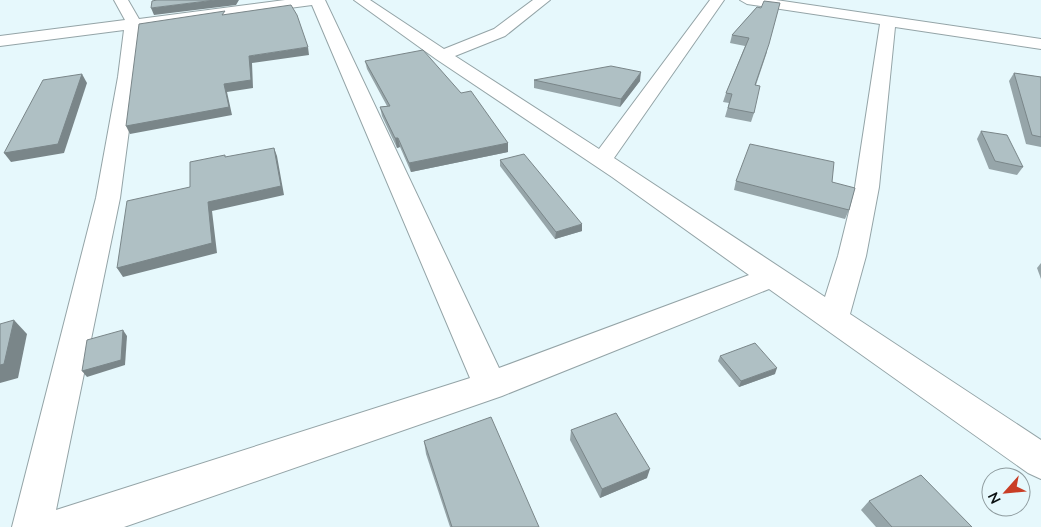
<svg xmlns="http://www.w3.org/2000/svg" width="1041" height="527" viewBox="0 0 1041 527" font-family="Lato,sans-serif">
  <style>
    .lines { fill: none; stroke-linecap: round; stroke-linejoin: round }
    .minor-casing { stroke: #94a4a7; stroke-width: 2 }
    .minor { fill: #fff; fill-rule: evenodd }
    .wall { fill: #96a5a9 }
    .shaded-wall { fill: #7a8689 }
    .building { fill: #afc0c4; stroke: #7a8689 }
  </style>
  <rect width="100%" height="100%" fill="#e6f8fc"/>
  <g class="lines">
    <g class="minor-casing">
      <path id="minor" d="M114 0H128L139 19 285 0H325L499 368 749 275 612 177 436 59 354 0H370L444 49 494 29 533 0H550L505 36 455 56 599 149 710 0H724L614 158 825 297 838 256 855 187 880 24 747 4 740 0H776L1041 39V49L895 27 879 187 866 256 850 314 1041 440V479L1028 473 769 289 502 396 124 527H12L96 198 118 77 124 30 0 46V36L125 20ZM312 5 470 378 56 510 120 198 136 77 140 28Z"/>
    </g>
    <use href="#minor" class="minor"/>
  </g>
  <g class="wall">
    <path d="M757 7 767 52 756 85 754 113 751 122 725 117 729 103 723 102 726 93 745 46 730 43 732 35Z"/>
    <path d="M365 61 461 93 508 143V152L411 172 400 147 397 148 382 116 380 107 387 106 367 69Z"/>
    <path d="M1014 73 1041 77V147L1026 144 1009 81Z"/>
    <path d="M534 80 640 81 620 107 534 88Z"/>
    <path d="M981 131 1023 167 1017 175 989 169 977 139Z"/>
    <path d="M500 160 582 231 555 239 500 166Z"/>
    <path d="M736 181 832 182 849 210 845 219 734 190Z"/>
    <path d="M1041 263V279L1037 268Z"/>
    <path d="M720 356 775 374 739 387 718 361Z"/>
    <path d="M571 430 647 478 600 498 570 440Z"/>
    <path d="M424 441 539 527H450L426 454Z"/>
    <path d="M869 501 972 527H876L861 510Z"/>
  </g>
  <g class="shaded-wall">
    <path d="M215 0H239L236 5 154 15 151 8Z"/>
    <path d="M308 47 309 55 252 63 253 88 227 92 232 115 130 134 126 126 249 56Z"/>
    <path d="M641 72 640 81 620 107 621 99Z"/>
    <path d="M82 74 87 83 64 153 11 162 4 153Z"/>
    <path d="M395 138H398L400 147 397 148Z"/>
    <path d="M508 143V152L411 172 409 163Z"/>
    <path d="M274 148 277 156 284 195 212 211 217 253 123 277 117 268 208 202Z"/>
    <path d="M582 224V231L555 239 556 232Z"/>
    <path d="M14 320 27 334 18 378 0 383V365Z"/>
    <path d="M123 330 127 336 125 365 87 377 82 371Z"/>
    <path d="M777 368 775 374 739 387 741 381Z"/>
    <path d="M650 469 647 478 600 498 602 489Z"/>
  </g>
  <g class="building">
    <path d="M157 0H215L151 8 152 1Z"/>
    <path d="M764 1 780 3 769 44 755 85 760 86 754 113 728 108 732 94 726 93 749 38 732 35 757 7 761 8Z"/>
    <path d="M291 5 297 15 308 47 249 56 251 80 224 84 229 107 126 126 139 24 225 11 222 15Z"/>
    <path d="M423 50 461 93 471 91 508 143 409 163 398 138H395L380 107 390 106 365 61Z"/>
    <path d="M611 66 641 72 621 99 534 80Z"/>
    <path d="M1014 73 1041 77V137L1032 135Z"/>
    <path d="M82 74 58 144 4 153 43 80Z"/>
    <path d="M981 131 1007 135 1023 167 995 161Z"/>
    <path d="M750 144 834 162 832 182 855 188 849 210 736 181Z"/>
    <path d="M274 148 281 186 208 202 212 243 117 268 127 201 190 187V162L225 155V157Z"/>
    <path d="M524 154 582 224 556 232 500 160Z"/>
    <path d="M14 320 4 364 0 365V324Z"/>
    <path d="M123 330 121 360 82 371 87 340Z"/>
    <path d="M755 343 777 368 741 381 720 356Z"/>
    <path d="M616 413 650 469 602 489 571 430Z"/>
    <path d="M491 417 539 527H452L424 441Z"/>
    <path d="M921 475 972 527H892L869 501Z"/>
  </g>
  <g transform="translate(1006 492) rotate(243)"><circle r="24" fill="#e6f8fc" stroke="#8e9b9e"/>
  <path d="M0-4L9 19L0 12L-9 19Z" fill="#c93d25"/>
  <text y="-8" font-size="14" font-weight="bold" text-anchor="middle" fill="#0a1011">N</text>
  </g>
</svg>
